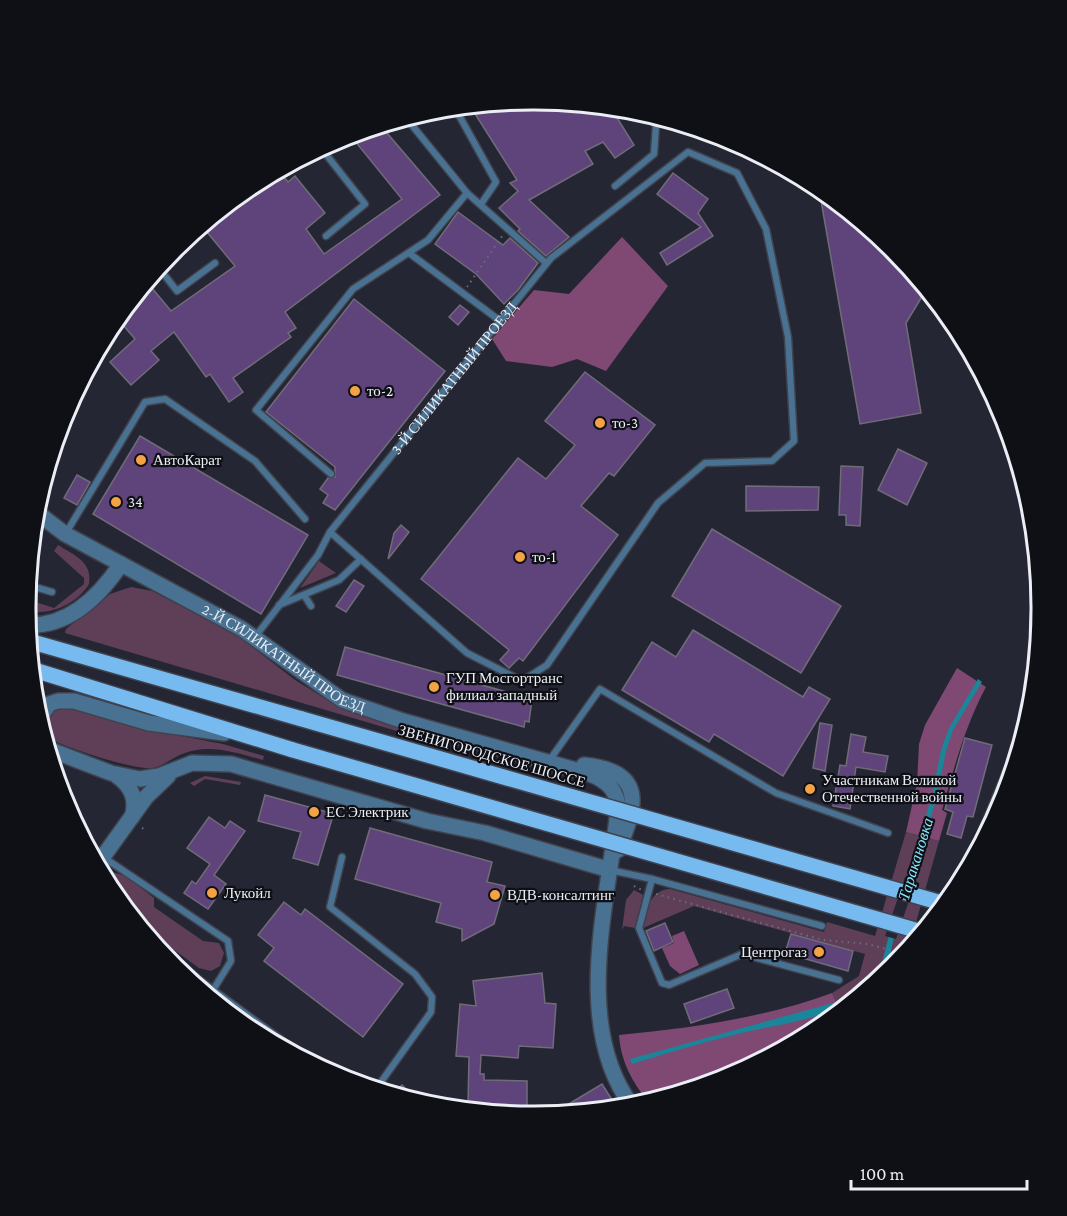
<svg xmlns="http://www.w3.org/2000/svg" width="1067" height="1216" viewBox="0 0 1067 1216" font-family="'Crimson Pro',serif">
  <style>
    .green { fill: #5f3f58 }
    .forest { fill: #7f4973 }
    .water { fill: #1b8699 }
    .pier { fill: #242733 }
    .building { fill: #5f447c; stroke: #716b79; stroke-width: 1.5 }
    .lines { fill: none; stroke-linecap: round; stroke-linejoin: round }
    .service-casing { stroke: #40434e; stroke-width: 9 }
    .tertiary-casing { stroke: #40434e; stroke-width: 18 }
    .primary-casing { stroke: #40434e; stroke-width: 18 }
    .path { stroke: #6b6e78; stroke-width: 2; stroke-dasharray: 1.5 4.5; stroke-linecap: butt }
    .service { stroke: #497292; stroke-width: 6 }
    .tertiary { stroke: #497292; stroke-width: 15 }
    .primary { stroke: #76baf0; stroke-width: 15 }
    .primary-bridge-casing { stroke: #40434e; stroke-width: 18; stroke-linecap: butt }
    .primary-bridge { stroke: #76baf0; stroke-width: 15 }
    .poi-dot { fill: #f4a344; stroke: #0f1016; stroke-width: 2 }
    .labels { text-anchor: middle; stroke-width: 4.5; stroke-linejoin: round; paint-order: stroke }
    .street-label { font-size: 15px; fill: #eceef6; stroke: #0f1016 }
    .poi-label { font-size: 15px; fill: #eceef6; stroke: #0f1016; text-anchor: start }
    .water-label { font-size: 16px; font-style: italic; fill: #84e8fe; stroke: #0f1016 }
    .rim { fill: none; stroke: #eceef6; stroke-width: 3 }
  </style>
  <rect width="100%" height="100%" fill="#242733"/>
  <g class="green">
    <path d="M58 545C74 555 93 562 89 584 77 604 49 617 26 610V599L54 608 84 584V578L54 551Z"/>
    <path d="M319 561 336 573 300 588Z"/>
    <path d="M131 587 152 591 238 636 295 680 339 707 401 728 400 732 65 633 66 629 110 594Z"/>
    <path d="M63 705 170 734 223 744 264 756 263 760C236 753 209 743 182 754 172 758 163 766 153 768 137 771 66 748 51 739 42 728 45 721 52 709Z"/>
    <path d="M205 776 241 782 240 785 205 779 194 786 190 783Z"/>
    <path d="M906 832 939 841 909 947 892 967 840 1011 832 993 859 976 865 954 694 906 643 928C643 912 652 889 670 889L824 932 827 922 875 936Z"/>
    <path d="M112 872 126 876 154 898V907L203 941 219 943 224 953 220 966 211 971 199 968 140 925 105 878Z"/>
    <path d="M634 890 643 895 635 928 624 926 622 930 626 900Z"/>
  </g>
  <g class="forest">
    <path d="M622 237 668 286 606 371 577 359 552 367 506 361 492 339 534 290 569 294Z"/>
    <path d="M957 668 986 687C965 726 954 768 942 810L947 813 939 841 906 832 917 783 919 744 925 725Z"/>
    <path d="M684 931 699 965 680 974 670 966 662 948 674 943 672 936Z"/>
    <path d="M832 993 840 1011 815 1031 787 1046 775 1043 772 1054 728 1077 648 1102C632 1081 621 1062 619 1035 691 1028 764 1018 832 993Z"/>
  </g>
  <g class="water">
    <path d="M978 679 982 682 953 730 946 751 937 797 894 936 887 972 878 979 889 935 932 796 941 750 949 728Z"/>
    <path d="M858 996C827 1021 768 1025 730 1036 697 1044 664 1054 632 1064L630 1059Z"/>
  </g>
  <path class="pier" d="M905 877 916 880 896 939 885 936Z"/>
  <g class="building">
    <path d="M534 100 611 108 634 145 615 158 603 142 585 151 593 164 529 200 569 237 546 256 518 231 520 229 499 208 518 191 510 183 517 180 470 106Z"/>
    <path d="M381 126 440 195 285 312 296 328 288 333 291 337 233 378 243 392 229 402 210 374 206 377 174 332 151 351 159 360 131 385 110 362 135 339 117 318 147 282 171 311 235 266 202 226 252 185 279 171 288 182 295 176 325 213 306 229 324 254 402 199 350 135Z"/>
    <path d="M673 173 708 199 698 213 713 236 667 265 660 253 701 227 657 194Z"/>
    <path d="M819 189 893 249 926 290 906 323 921 413 860 424Z"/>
    <path d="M458 212 503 245 510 238 538 263 518 290 504 304 476 274 435 244Z"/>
    <path d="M354 299 445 371 335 510 323 503 328 495 320 489 328 478 335 477V467L266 412Z"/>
    <path d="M460 305 469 312 458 325 449 317Z"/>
    <path d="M585 372 655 425 614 476 609 473 581 506 618 535 523 661 519 658 509 668 500 660 509 650 421 579 518 458 546 479 575 445 545 421Z"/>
    <path d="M140 436 308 535 261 614 93 514Z"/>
    <path d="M898 449 927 463 907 505 878 490Z"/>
    <path d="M841 466 863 467 860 526 846 525V515H839Z"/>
    <path d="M77 475 90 482 77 505 64 498Z"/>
    <path d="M746 486 819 487 818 510 746 511Z"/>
    <path d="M401 525 409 532 388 559 394 533Z"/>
    <path d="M712 529 841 606 801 673 672 596Z"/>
    <path d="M354 580 364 586 346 612 336 606Z"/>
    <path d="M693 630 803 697 809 687 830 699 783 776 714 734 709 742 622 690 652 642 676 657Z"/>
    <path d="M345 647 532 699 529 722 525 721 524 727 337 675Z"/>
    <path d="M820 723 832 725 825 771 813 768Z"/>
    <path d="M851 734 866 737 863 752 888 756 885 772 856 767 850 809 833 806 840 765 846 766Z"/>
    <path d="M965 738 992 745 973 817 967 816 961 838 947 834 953 812 945 809Z"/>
    <path d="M265 795 327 812 325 817 332 819 318 865 293 858 301 832 258 821Z"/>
    <path d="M209 817 225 828 230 821 245 831 214 875 226 884 208 909 184 893 192 881 196 884 210 864 187 848Z"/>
    <path d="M370 828 492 862 487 882 505 886 494 924 462 941V929L436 922 441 903 355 879Z"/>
    <path d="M284 902 301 915 305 909 403 984 363 1037 264 961 274 948 258 935Z"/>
    <path d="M665 923 673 942 654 951 646 931Z"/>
    <path d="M791 934 853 951 848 971 785 953Z"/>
    <path d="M542 973 545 1003 556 1004 553 1048 519 1046 518 1058 481 1055 480 1074H484V1080L527 1081V1115L484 1111V1106L468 1105 469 1057 456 1056 460 1004 476 1006 473 981Z"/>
    <path d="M727 989 734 1008 691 1023 684 1004Z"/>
    <path d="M602 1084 614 1103 604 1109 571 1112 567 1105Z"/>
    <path d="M402 1085 419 1102 393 1094Z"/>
  </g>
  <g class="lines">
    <g class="service-casing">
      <g id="service">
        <path d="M455 108 496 182 481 204"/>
        <path d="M427 112 411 124 467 193 546 263"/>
        <path d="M321 148 365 204 326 236"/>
        <path d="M615 186 654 154 656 125 649 115"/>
        <path d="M409 253 499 320"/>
        <path d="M159 268 177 291 215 263"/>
        <path d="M66 411 68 414"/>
        <path d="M331 474 256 410 353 289 428 240 467 193"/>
        <path d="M66 533 145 402 165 399 255 461 305 519"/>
        <path d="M28 585 52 592"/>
        <path d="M304 595 311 606"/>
        <path d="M279 605 339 580 361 559"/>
        <path id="s1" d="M255 637 318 555 330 532 551 258 688 152 737 173 766 229 788 337 794 441 772 461 705 463 658 503 547 665 522 681 467 653 330 532"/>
        <path d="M549 761 600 689 776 793 888 833"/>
        <path d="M986 835 982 831 1016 748"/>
        <path d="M103 857 228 941 231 961 213 990"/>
        <path d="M342 857 330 907 415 974 432 997 431 1012 376 1089"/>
        <path d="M610 870 652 879 639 928 662 983 669 985 742 954 839 980"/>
        <path d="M652 879 822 926"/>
        <path d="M164 954 313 1063"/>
      </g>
    </g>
    <g class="tertiary-casing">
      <g id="tertiary">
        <path id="s2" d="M35 511 65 534 242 629 342 700 403 721 590 774C607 781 618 790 618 810 608 901 572 1026 632 1106"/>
        <path d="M27 625C69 627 99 597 121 564"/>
        <path d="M39 719 49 704 58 701H74L149 723 224 733"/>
        <path d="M48 749 111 773 140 779 159 776 192 763 231 764 427 821 485 833 610 870"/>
        <path d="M584 765C646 771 637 805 618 850"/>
        <path d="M117 776C131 786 138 799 132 817"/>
        <path d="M97 865 146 797 168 776"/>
      </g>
    </g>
    <g class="primary-casing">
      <g id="primary">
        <path d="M29 641 302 719"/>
        <path d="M31 669 293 750"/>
      </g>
    </g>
    <g class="path">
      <path d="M467 287 503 235"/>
      <path d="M142 828 144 829"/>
      <path d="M634 886 642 890"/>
      <path d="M656 894 823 940 868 944 904 954"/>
      <path d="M587 895H590"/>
    </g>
    <use href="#service" class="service"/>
    <use href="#tertiary" class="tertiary"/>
    <use href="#primary" class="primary"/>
    <g class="primary-bridge-casing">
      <g id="primary-bridge">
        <path d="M302 719 945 904"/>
        <path d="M293 750 922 932"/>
      </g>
    </g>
    <use href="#primary-bridge" class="primary-bridge"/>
  </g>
  <g class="poi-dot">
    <circle cx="355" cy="391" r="6"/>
    <circle cx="600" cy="423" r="6"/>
    <circle cx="141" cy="460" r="6"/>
    <circle cx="116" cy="502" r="6"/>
    <circle cx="520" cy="557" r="6"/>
    <circle cx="434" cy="687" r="6"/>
    <circle cx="810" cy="789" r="6"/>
    <circle cx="314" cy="812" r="6"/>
    <circle cx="212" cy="893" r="6"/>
    <circle cx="495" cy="895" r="6"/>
    <circle cx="819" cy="952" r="6"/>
  </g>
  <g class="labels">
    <g class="street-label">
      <text dy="5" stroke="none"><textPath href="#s1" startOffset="327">3-Й СИЛИКАТНЫЙ ПРОЕЗД</textPath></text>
      <text dy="5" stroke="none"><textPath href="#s2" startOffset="290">2-Й СИЛИКАТНЫЙ ПРОЕЗД</textPath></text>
      <text transform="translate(492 756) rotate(16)" y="5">ЗВЕНИГОРОДСКОЕ ШОССЕ</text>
    </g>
    <g class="poi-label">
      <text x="367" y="396">то-2</text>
      <text x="612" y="428">то-3</text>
      <text x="153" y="465">АвтоКарат</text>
      <text x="128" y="507">34</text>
      <text x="532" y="562">то-1</text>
      <text x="446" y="683">ГУП Мосгортранс<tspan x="446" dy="17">филиал западный</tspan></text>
      <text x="822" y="785">Участникам Великой<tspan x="822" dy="17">Отечественной войны</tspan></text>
      <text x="326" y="817">ЕС Электрик</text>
      <text x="224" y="898">Лукойл</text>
      <text x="507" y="900">ВДВ-консалтинг</text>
      <text x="807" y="957" text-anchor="end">Центрогаз</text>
    </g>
    <g class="water-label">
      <text transform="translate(915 859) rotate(-73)" y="6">Таракановка</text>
    </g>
  </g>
  <path d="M0 0H1067V1216H0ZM533 110H534A497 497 0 0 1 1031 607V609A497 497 0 0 1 534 1106H533A497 497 0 0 1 36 609V607A497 497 0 0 1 533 110Z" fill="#0f1016" fill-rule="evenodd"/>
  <path class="rim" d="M533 110H534A497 497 0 0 1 1031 607V609A497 497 0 0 1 534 1106H533A497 497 0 0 1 36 609V607A497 497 0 0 1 533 110Z"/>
  <path d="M851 1180v9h176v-9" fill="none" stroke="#eceef6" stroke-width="3"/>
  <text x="860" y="1180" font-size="18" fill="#eceef6" stroke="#0f1016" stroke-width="4.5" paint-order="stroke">100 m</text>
</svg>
